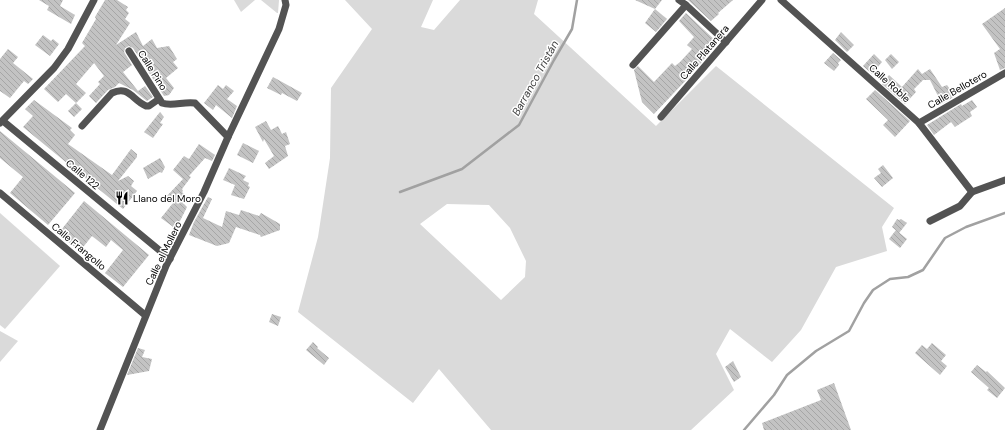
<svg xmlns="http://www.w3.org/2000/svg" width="1005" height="430" viewBox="0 0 1005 430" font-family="'DM Sans',sans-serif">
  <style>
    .grass { fill: #dadada; fill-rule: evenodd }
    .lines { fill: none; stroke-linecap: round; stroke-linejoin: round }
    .stream { stroke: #a1a1a1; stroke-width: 2.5 }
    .building { fill: url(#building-back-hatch) }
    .street { stroke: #535353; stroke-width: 7 }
    .labels { text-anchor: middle; stroke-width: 3; stroke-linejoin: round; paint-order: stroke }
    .street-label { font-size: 10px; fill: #000; stroke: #fff }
    .poi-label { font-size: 10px; fill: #000; stroke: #fff; text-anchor: start }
    .water-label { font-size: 11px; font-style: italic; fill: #424242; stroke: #fff }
  </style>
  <defs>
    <pattern id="building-back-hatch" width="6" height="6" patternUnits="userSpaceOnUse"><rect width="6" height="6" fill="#c3c3c3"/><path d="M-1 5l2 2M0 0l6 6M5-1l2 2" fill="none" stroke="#a6a6a6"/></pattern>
  </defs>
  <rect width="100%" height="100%" fill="#fff"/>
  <g class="grass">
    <path d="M234 0H255L241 12Z"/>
    <path d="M261 0H279L278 13H277Z"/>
    <path d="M345 0H433L421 27 434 30 460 0H538L534 14 656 126 716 66 894 208 882 227 887 251 836 267 801 330 772 362 730 329 716 354 734 390 691 430H491L439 369 413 403 298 312 318 237 330 158 331 88 372 29ZM447 204 489 205 510 228 526 261 525 277 501 300 420 224Z"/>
    <path d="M0 213 60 266 5 329 0 325Z"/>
    <path d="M0 331 18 341 0 362Z"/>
  </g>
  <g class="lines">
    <g class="stream">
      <path d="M400 192 462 169 519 125 554 60 572 29 577 0"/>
      <path d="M744 430 774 395 787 375 816 351 849 331 864 303 873 290 890 279 908 277 923 270 945 238 966 227 1005 213"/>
    </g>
  </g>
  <g class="building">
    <path d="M39 0H63L60 6 75 15 71 24 47 10 49 6Z"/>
    <path d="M105 0H117L128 7 126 10 129 13 125 19 130 23 116 45 136 32 143 46 152 39 157 48 169 46 177 59 173 62 178 68 166 78 174 88 169 95 164 96 133 48 129 46 125 48 124 52 132 65 123 72 138 91 145 86 153 97 147 101 133 90 119 83 115 87 108 90 96 103 89 96 100 84 98 82 104 76 94 63 76 84 86 93 76 103 66 94 58 102 44 89 85 46 82 43 96 19 95 17Z"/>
    <path d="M635 0H662L655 9Z"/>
    <path d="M688 0H733L718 13 719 14 711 21Z"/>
    <path d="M1005 8V68L1000 70 994 53 1000 49 982 24Z"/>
    <path d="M655 9 667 19 656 32 645 23Z"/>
    <path d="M686 13 718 43 688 78 654 114 642 102 634 70 638 66 654 82 672 63 675 66 680 62 692 49 687 45 694 37 679 21Z"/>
    <path d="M841 32 854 45 847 52 835 40Z"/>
    <path d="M43 35 51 41 53 39 59 44 50 56 35 45Z"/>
    <path d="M8 49 18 57 13 63 33 79 28 84 24 81 10 98 0 91V59Z"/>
    <path d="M833 53 841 60 838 63 839 65 834 71 824 63Z"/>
    <path d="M874 54 882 62 872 74 863 66Z"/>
    <path d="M891 54 899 62 892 69 885 60Z"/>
    <path d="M918 69 922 74 930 69 942 87 947 85 955 96 942 104 930 80H923L914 89 916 92 905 104 882 84 889 75 902 87Z"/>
    <path d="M273 77 302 93 297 101 282 93 281 95 267 88Z"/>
    <path d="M218 85 223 89 226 85 234 91 227 99 237 106 232 118 216 105 213 110 204 103Z"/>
    <path d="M875 90 910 121 895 137 883 125 888 120 866 99Z"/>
    <path d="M34 100 72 128 70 130 75 135 68 144 112 175 131 149 137 154V157L118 181 128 176 134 181 131 186 137 191 123 209 23 127 33 116 25 109Z"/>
    <path d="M972 100 977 107 970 112 972 116 955 127 951 122 934 135 927 125 961 104 962 106Z"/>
    <path d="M76 103 82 109 74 117 68 111Z"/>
    <path d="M160 112 164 117 160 123 163 124 153 138 144 132Z"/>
    <path d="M266 121 271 130 278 126 282 134 286 132 290 144 285 146 288 156 269 169 265 163 274 156 264 139 263 142 255 127Z"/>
    <path d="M0 131 75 193 48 225 10 193 23 177 0 158Z"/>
    <path d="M243 143 259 151 253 163 237 155Z"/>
    <path d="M199 144 215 155 212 161 205 158 189 176 191 177 182 189 183 191 182 192 188 198 183 203 187 207 176 229 161 218 173 203 166 197 183 179 173 170 184 156 189 159Z"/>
    <path d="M160 158 165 167 162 173 160 172 148 179 143 168Z"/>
    <path d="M883 165 893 178 882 187 874 178 881 173 878 169Z"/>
    <path d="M229 168 246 176 243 180 249 183 248 186 250 187 244 199 231 195 235 185 223 180Z"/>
    <path d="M208 197 212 199 203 218 222 227 226 211 239 215 241 210 259 216 261 213 280 224V230L261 237 260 235 236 227 229 243 217 246 189 235 194 222Z"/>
    <path d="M84 201 149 255 123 287 105 273 123 250 111 240 106 247 92 236 80 251 58 234Z"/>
    <path d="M897 219 899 220 901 219 907 223 899 233 892 227Z"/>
    <path d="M896 230 907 239 900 248 889 239Z"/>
    <path d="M272 314 281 317 278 326 269 322Z"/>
    <path d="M313 342 318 347 317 348 329 358 324 365 306 350Z"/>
    <path d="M932 343 946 355 941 361 947 366 940 375 915 353 922 345 927 349Z"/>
    <path d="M138 348 145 350 142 357 152 359 149 371 127 375Z"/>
    <path d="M733 361 741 377 734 382 725 367Z"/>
    <path d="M977 365 986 372 987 371 1005 388 997 398 987 390 989 388 971 372Z"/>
    <path d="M834 383 851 430H764L762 423 821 400 817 390Z"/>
  </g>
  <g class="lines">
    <g class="street">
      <path d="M679 0 686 5 726 42"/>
      <path d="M781 0 919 123 972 192"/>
      <path d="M129 51 162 103C172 107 184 101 195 103L228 137"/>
      <path d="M633 65 686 5"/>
      <path d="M661 117 762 0"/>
      <path d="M3 121 170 259"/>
      <path d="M0 123 54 68 68 49 94 0"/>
      <path d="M919 123 1005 73"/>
      <path d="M82 126 112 93C129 85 132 100 146 106H149L159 99"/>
      <path d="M0 193 145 315"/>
      <path d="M930 221 960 206 972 192 1005 180"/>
      <path d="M100 430 166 266 204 192 228 137 279 29 286 5 285 0"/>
    </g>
  </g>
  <defs>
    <g id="restaurant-bare" transform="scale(1.08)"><path d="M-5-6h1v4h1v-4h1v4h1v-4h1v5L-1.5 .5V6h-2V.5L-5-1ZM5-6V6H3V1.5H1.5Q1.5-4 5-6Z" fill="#000" stroke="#fff" stroke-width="2.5" paint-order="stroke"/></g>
  </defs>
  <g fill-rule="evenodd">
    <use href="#restaurant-bare" x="122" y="198"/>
  </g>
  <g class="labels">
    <g class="street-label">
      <text transform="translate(704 52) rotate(-49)" y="4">Calle Platanera</text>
      <text transform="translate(153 70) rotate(58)" y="4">Calle Pino</text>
      <text transform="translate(890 83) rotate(42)" y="4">Calle Roble</text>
      <text transform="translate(957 89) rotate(-30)" y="4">Calle Bellotero</text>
      <text transform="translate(83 174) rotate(40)" y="4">Calle 122</text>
      <text transform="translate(79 246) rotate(40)" y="4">Calle Frangollo</text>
      <text transform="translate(163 253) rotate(-64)" y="4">Calle el Mollero</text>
    </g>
    <g class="poi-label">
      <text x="133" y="202">Llano del Moro</text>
    </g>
    <g class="water-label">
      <text transform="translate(535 78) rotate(-61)" y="4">Barranco Tristán</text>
    </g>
  </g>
</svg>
